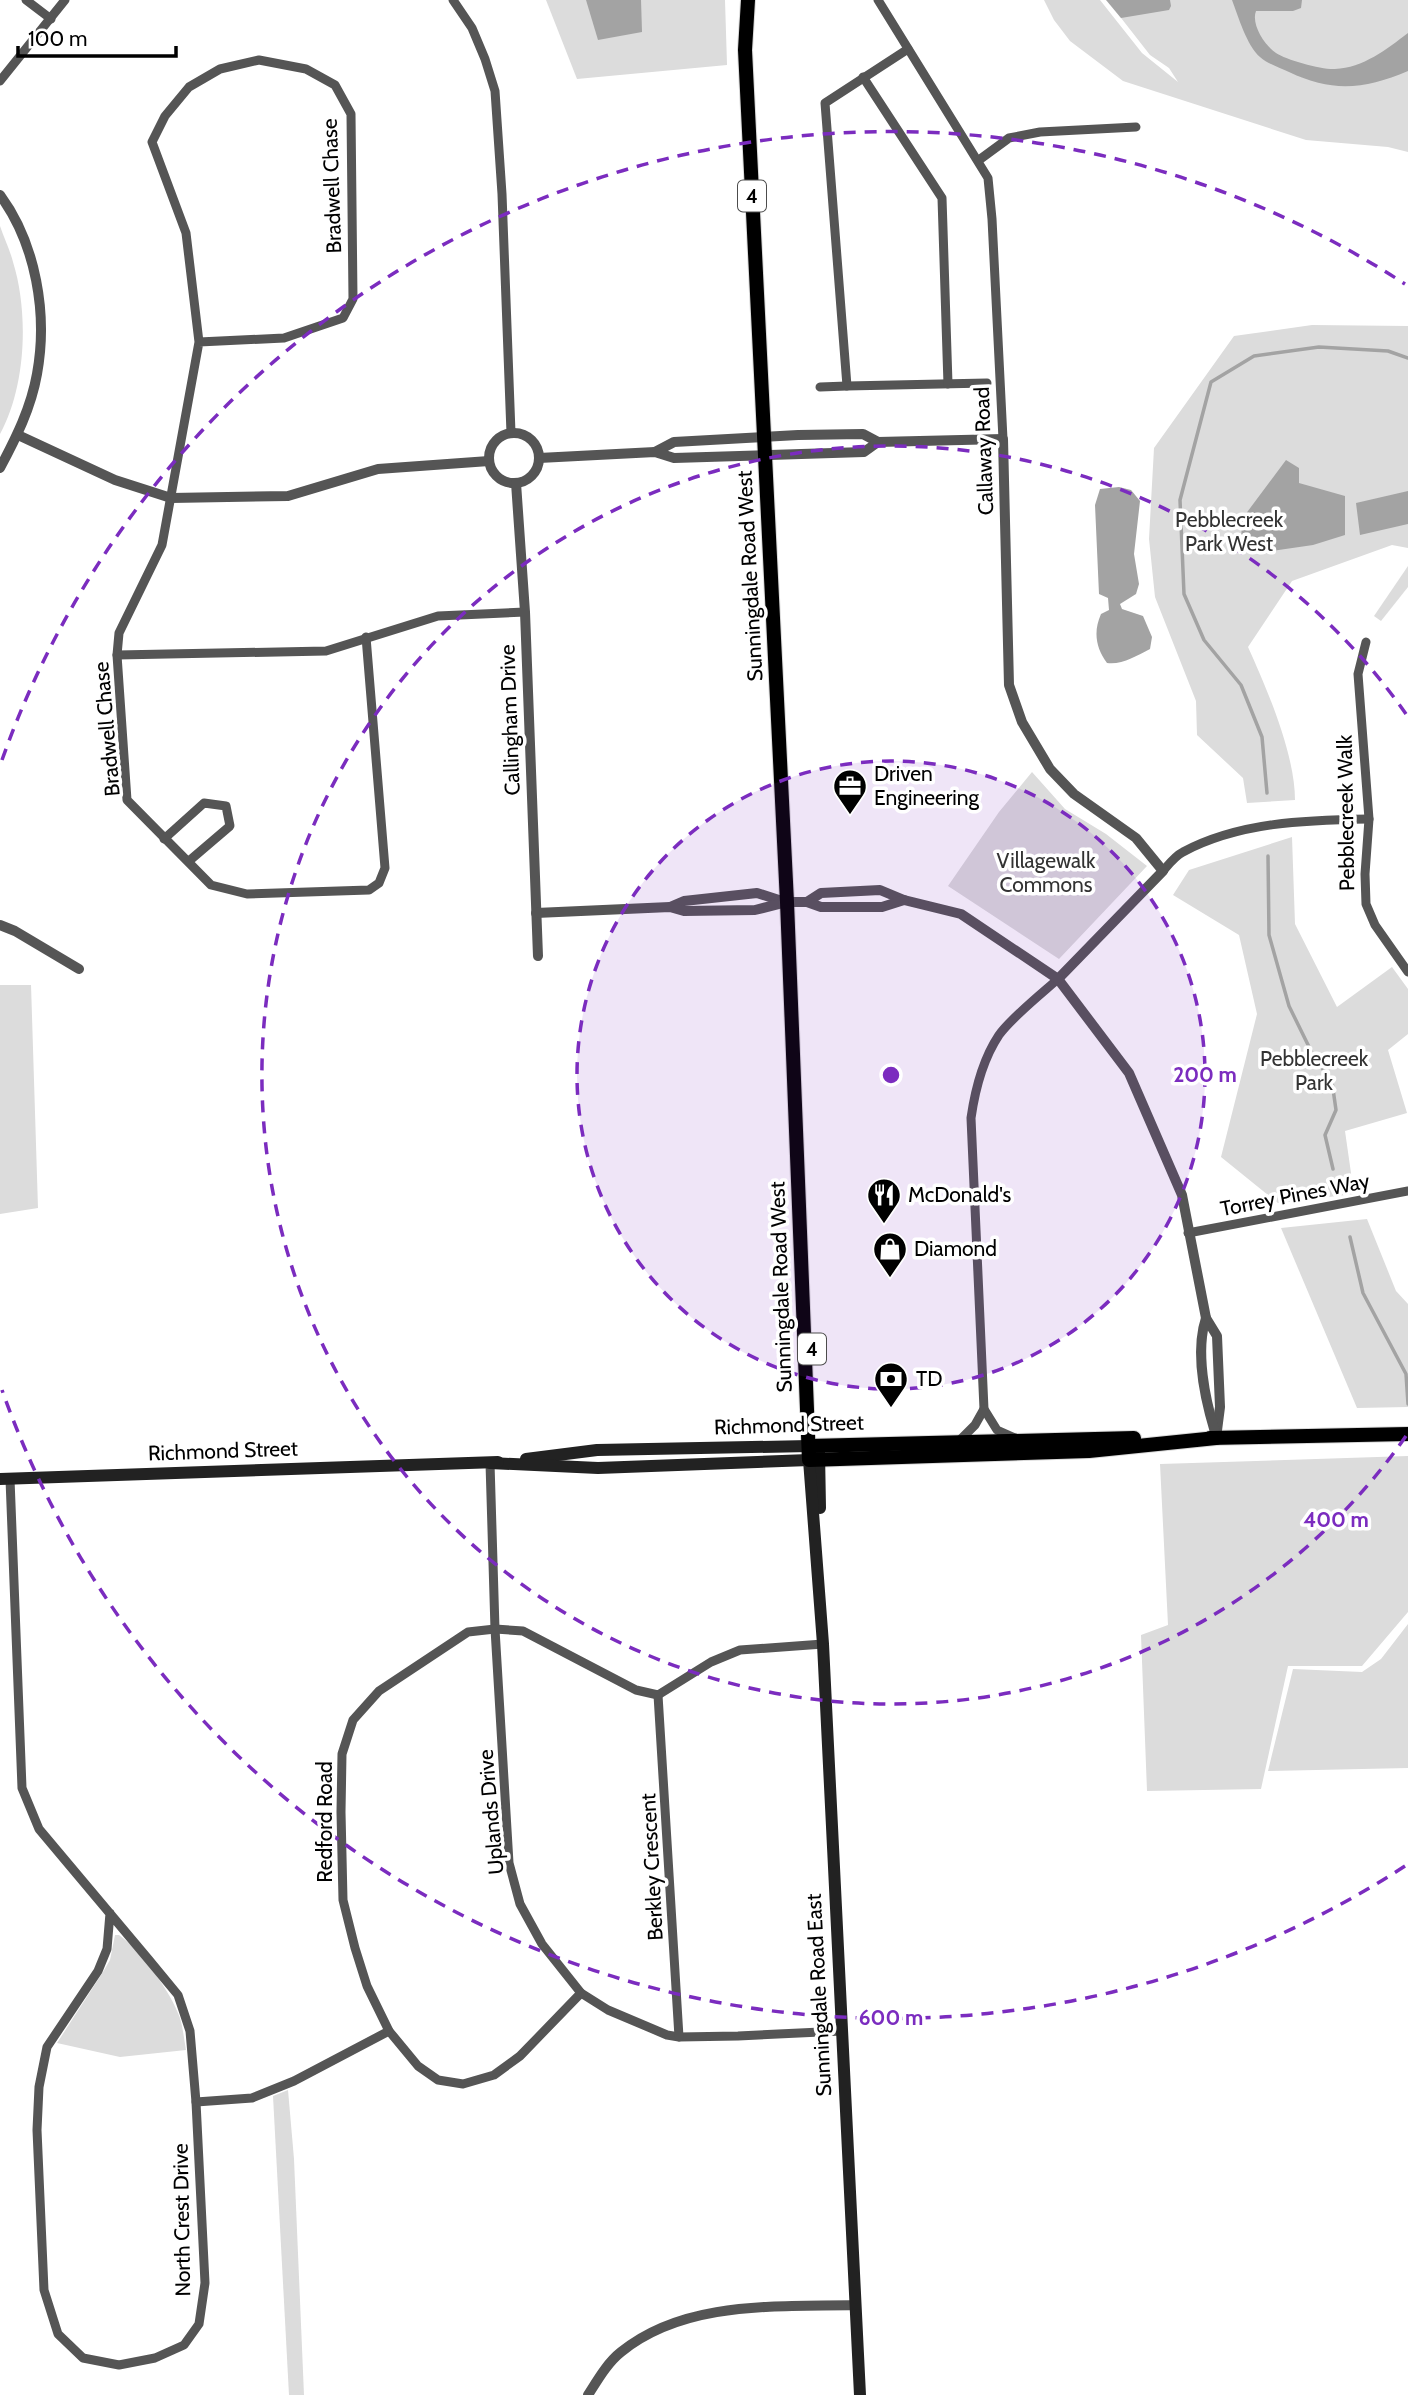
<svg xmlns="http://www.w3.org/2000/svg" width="1408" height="2395" viewBox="0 0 1408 2395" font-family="Cabin,sans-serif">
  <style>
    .green { fill: #dcdcdc }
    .water { fill: #a3a3a3 }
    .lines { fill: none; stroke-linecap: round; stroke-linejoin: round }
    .stream { stroke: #a3a3a3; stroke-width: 3.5 }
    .primary-casing { stroke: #dbdbdb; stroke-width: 16 }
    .minor { stroke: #555; stroke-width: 9 }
    .tertiary { stroke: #555; stroke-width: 10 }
    .secondary { stroke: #222; stroke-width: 12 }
    .primary { stroke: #000; stroke-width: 14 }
    .ring { fill: none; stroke: #7b2cbf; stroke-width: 3.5; stroke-dasharray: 12 9 }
    .labels { text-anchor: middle; stroke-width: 7; stroke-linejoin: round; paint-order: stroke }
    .shield { fill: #fff; stroke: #4c4c4c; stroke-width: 2 }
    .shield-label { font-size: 19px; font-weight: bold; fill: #000 }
    .street-label { font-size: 21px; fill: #000; stroke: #fff }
    .park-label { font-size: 21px; fill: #333; stroke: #fff }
    .poi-label { font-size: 21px; fill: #000; stroke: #fff; text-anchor: start }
    .centre { fill: #7b2cbf; stroke: #fff; stroke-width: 3.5 }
    .ring-label { font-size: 21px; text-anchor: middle; font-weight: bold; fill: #7b2cbf; stroke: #fff; stroke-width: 7; stroke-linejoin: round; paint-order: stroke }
  </style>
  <rect width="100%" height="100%" fill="#fff"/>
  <g class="green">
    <path d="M546 0H725L727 65 577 79Z"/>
    <path d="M1044 0H1100L1142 53 1178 82 1169 68 1150 55 1107 0H1408V152L1388 147 1306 140 1123 81 1070 41 1054 20Z"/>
    <path d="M0 226C4 238 10 250 13 262 29 313 26 387 0 434Z"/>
    <path d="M1312 325 1408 326V548L1392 545 1292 581 1248 647C1267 689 1295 754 1295 800L1247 803 1243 778 1197 735 1196 701 1155 597 1149 539 1154 448 1234 336Z"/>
    <path d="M1408 566V587L1381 621 1374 616Z"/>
    <path d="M1032 772 1065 809 1106 834 1147 866 1059 959 948 886 999 812Z"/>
    <path d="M1292 837 1295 924 1337 1007 1392 967 1408 989V1034L1388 1050 1407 1113 1345 1131 1354 1194 1278 1203 1221 1157 1257 1014 1239 935 1173 895 1189 870Z"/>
    <path d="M0 985H31L38 1208 0 1214Z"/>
    <path d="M1367 1219 1396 1291 1408 1304V1407L1357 1408 1281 1228Z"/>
    <path d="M1408 1456V1612L1362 1666H1288L1261 1789 1147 1791 1141 1635 1168 1625 1160 1464Z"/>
    <path d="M1408 1624V1768L1268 1771 1293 1669 1362 1672 1381 1659Z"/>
    <path d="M115 1935H119C141 1951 171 1992 180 2018 183 2028 184 2039 186 2050L120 2057 57 2043 103 1972 110 1960Z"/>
    <path d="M288 2090 294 2159 304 2395H289L273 2096Z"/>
  </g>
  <g class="water">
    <path d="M586 0H641L642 32 598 40Z"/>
    <path d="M1106 0H1170L1171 6 1169 10 1121 18Z"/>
    <path d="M1232 0H1302L1301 8 1293 11H1256C1251 24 1264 45 1276 53 1286 60 1323 70 1335 69 1363 68 1387 49 1408 33V71C1365 89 1333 93 1289 72 1280 68 1268 64 1260 57 1247 46 1238 16 1232 0Z"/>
    <path d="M1286 460 1299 468V483L1345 496V535L1313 545 1257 553 1241 544 1242 519Z"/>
    <path d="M1119 487 1131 490 1140 501 1134 554 1139 584 1136 594 1120 604 1122 609 1143 616 1152 637 1150 649C1136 656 1122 665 1107 663 1096 648 1093 632 1101 614L1109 610 1108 598 1099 594 1095 505 1100 489Z"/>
    <path d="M1408 491V524L1360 535 1356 503Z"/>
  </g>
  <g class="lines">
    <g class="stream">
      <path d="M1267 793 1262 737 1241 685 1204 640 1184 594 1180 500 1211 382 1254 356 1319 347 1388 351 1408 358"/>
      <path d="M1268 856 1269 935 1289 1006 1313 1055 1332 1082 1336 1110 1325 1135 1333 1169"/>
      <path d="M1350 1237 1363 1293 1406 1374 1408 1404"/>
    </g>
    <g class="primary-casing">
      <g id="primary">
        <path d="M748 0 745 50 787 902 809 1460 1089 1451 1216 1438"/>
        <path d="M1210 1438 1408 1434"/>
        <path d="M809 1446 1134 1438"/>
      </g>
    </g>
    <g class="minor">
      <path d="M26 0 51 19"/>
      <path d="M453 0 472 28 485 59 495 91 502 194 511 433"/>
      <path d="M878 0 988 178 992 219 1003 439"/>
      <path d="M908 49 825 103 847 386 987 383"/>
      <path d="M863 77 942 198 948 384"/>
      <path d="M0 81 65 0"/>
      <path d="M979 160 1009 138 1040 132 1136 127"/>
      <path d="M199 342 284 338 343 318 353 299 351 114 335 85 306 69 259 60 220 69 189 87 165 116 152 142 186 233 199 342 162 545 119 633 117 655 127 800 211 885 247 894 369 890 379 883 385 868 366 637"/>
      <path d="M820 387 847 386"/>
      <path d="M1366 642 1358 674 1369 819 1365 874 1366 904 1375 925 1408 972"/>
      <path d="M117 655 326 651 438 616 525 612"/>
      <path d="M164 839 204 803 226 806 230 826 189 861"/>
      <path d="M1163 871C1169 864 1175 856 1183 852 1239 822 1306 820 1369 819"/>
      <path d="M1188 1233 1408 1191"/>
      <path d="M1015 1438 997 1430 984 1409 971 1118C975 1090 983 1059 999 1035 1011 1018 1041 994 1058 979"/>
      <path d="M958 1442 975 1425 984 1409"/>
      <path d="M490 1463 495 1629 509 1863 520 1904 542 1944 581 1993 608 2010 667 2035 679 2037 738 2036 842 2031"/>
      <path d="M10 1479 22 1788 39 1829 149 1960 178 1995 190 2031 196 2102 205 2283 199 2324 184 2345 155 2358 119 2365 83 2358 58 2334 44 2290 37 2130 39 2087 47 2047 98 1971 107 1949 110 1913"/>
      <path d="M658 1695 679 2037"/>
      <path d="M581 1993 520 2056 494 2075 463 2084 438 2080 418 2066 389 2031 367 1986 355 1948 343 1900 341 1812 342 1754 353 1720 379 1691 468 1632 495 1629 523 1631 636 1690 658 1695 711 1662 740 1650 823 1644"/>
      <path d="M196 2102 252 2098 294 2081 389 2031"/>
    </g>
    <g class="tertiary">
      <path d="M0 195C36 244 48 314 37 374 31 408 16 438 0 468"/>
      <circle cx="514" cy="458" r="25"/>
      <path d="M18 435 115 480 171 498 288 496 378 469 489 461"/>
      <path d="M655 452 674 442 798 435 863 434 878 442 1003 439 1009 685 1022 722 1050 769 1074 794 1136 838 1163 871 1058 979"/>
      <path d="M539 458 655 452 674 458 864 452 878 442"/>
      <path d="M516 483 525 612 538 956"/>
      <path d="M807 902 821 893 880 890 904 900 961 914 1058 979 1129 1073 1182 1195 1206 1318 1217 1336 1220 1407 1216 1438"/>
      <path d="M670 907 684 901 757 893 785 902"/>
      <path d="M536 913 670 907 684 911 755 910 787 902H807L821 907H882L904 900"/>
      <path d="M0 925 15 931 79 969"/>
      <path d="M1206 1318C1195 1351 1205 1399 1215 1432"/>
      <path d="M588 2395C597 2381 607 2363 621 2352 685 2300 777 2307 855 2305"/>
    </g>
    <g class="secondary">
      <path d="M819 1452 820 1508"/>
      <path d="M526 1459 597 1450 809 1446"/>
      <path d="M490 1463 598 1468 809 1460 823 1644 860 2395"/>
      <path d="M0 1479 498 1462"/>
    </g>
    <use href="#primary" class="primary"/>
  </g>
  <circle cx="891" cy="1075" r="314" fill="#7b2cbf" fill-opacity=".12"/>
  <g class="ring">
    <circle cx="891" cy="1075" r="314"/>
    <path d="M1406 1436A629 629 0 1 1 1406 714"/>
    <path d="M1405 1866A943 943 0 0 1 2 1390M2 760A943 943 0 0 1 1405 284"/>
  </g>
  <defs>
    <g id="office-pin" transform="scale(1.75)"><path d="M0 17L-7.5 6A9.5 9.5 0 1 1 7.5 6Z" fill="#000" stroke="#fff"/><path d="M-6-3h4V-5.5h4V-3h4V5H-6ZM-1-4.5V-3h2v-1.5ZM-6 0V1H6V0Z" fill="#fff"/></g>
    <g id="restaurant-pin" transform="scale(1.75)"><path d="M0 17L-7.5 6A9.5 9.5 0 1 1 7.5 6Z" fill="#000" stroke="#fff"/><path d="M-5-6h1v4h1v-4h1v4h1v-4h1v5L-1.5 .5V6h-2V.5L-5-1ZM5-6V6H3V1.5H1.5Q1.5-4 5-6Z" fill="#fff"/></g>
    <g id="shop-pin" transform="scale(1.75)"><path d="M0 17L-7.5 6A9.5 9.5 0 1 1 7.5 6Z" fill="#000" stroke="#fff"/><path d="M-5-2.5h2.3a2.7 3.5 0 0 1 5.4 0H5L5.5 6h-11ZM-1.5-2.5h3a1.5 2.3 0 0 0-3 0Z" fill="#fff"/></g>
    <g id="bank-pin" transform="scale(1.75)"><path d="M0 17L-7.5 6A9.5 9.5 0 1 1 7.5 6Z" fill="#000" stroke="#fff"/><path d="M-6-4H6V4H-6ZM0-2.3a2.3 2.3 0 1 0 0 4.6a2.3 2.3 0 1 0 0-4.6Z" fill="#fff"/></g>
  </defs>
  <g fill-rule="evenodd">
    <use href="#office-pin" x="850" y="786"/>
    <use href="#restaurant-pin" x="884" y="1195"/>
    <use href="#shop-pin" x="890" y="1249"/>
    <use href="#bank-pin" x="891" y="1379"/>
  </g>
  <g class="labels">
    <g class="shield">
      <rect x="738" y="180.5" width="28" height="31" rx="5"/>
      <rect x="798" y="1333.5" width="28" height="31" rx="5"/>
    </g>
    <g class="shield-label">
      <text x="752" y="203">4</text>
      <text x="812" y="1356">4</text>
    </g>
    <g class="street-label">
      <text transform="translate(332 186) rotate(-92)" y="7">Bradwell Chase</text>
      <text transform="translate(984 451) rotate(-92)" y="7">Callaway Road</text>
      <text transform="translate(750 576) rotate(-93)" y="7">Sunningdale Road West</text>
      <text transform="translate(510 720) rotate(-92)" y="7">Callingham Drive</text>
      <text transform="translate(107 729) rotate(-95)" y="7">Bradwell Chase</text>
      <text transform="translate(1346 813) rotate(-91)" y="7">Pebblecreek Walk</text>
      <text transform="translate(1295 1195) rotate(-11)" y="7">Torrey Pines Way</text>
      <text transform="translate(781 1287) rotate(-92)" y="7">Sunningdale Road West</text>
      <text transform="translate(789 1425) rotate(-2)" y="7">Richmond Street</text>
      <text transform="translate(223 1451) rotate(-2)" y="7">Richmond Street</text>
      <text transform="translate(491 1812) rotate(-95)" y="7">Uplands Drive</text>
      <text transform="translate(325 1822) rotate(-90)" y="7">Redford Road</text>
      <text transform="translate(652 1867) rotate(-93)" y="7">Berkley Crescent</text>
      <text transform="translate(819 1995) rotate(-93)" y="7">Sunningdale Road East</text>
      <text transform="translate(182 2220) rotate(-91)" y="7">North Crest Drive</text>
    </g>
    <g class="park-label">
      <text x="1229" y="527">Pebblecreek<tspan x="1229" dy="24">Park West</tspan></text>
      <text x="1046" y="868">Villagewalk<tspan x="1046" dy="24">Commons</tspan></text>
      <text x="1314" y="1066">Pebblecreek<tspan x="1314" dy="24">Park</tspan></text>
    </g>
    <g class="poi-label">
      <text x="874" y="781">Driven<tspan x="874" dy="24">Engineering</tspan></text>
      <text x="908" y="1202">McDonald's</text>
      <text x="914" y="1256">Diamond</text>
      <text x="916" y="1386">TD</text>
    </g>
  </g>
  <circle cx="891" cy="1075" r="10" class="centre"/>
  <g class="ring-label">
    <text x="1205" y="1082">200 m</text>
    <text x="1336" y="1527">400 m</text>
    <text x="891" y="2025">600 m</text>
  </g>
  <path d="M18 46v10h158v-10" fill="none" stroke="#000000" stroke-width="3.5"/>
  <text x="28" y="46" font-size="21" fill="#000000" stroke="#ffffff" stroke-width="5" paint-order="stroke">100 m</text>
</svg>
